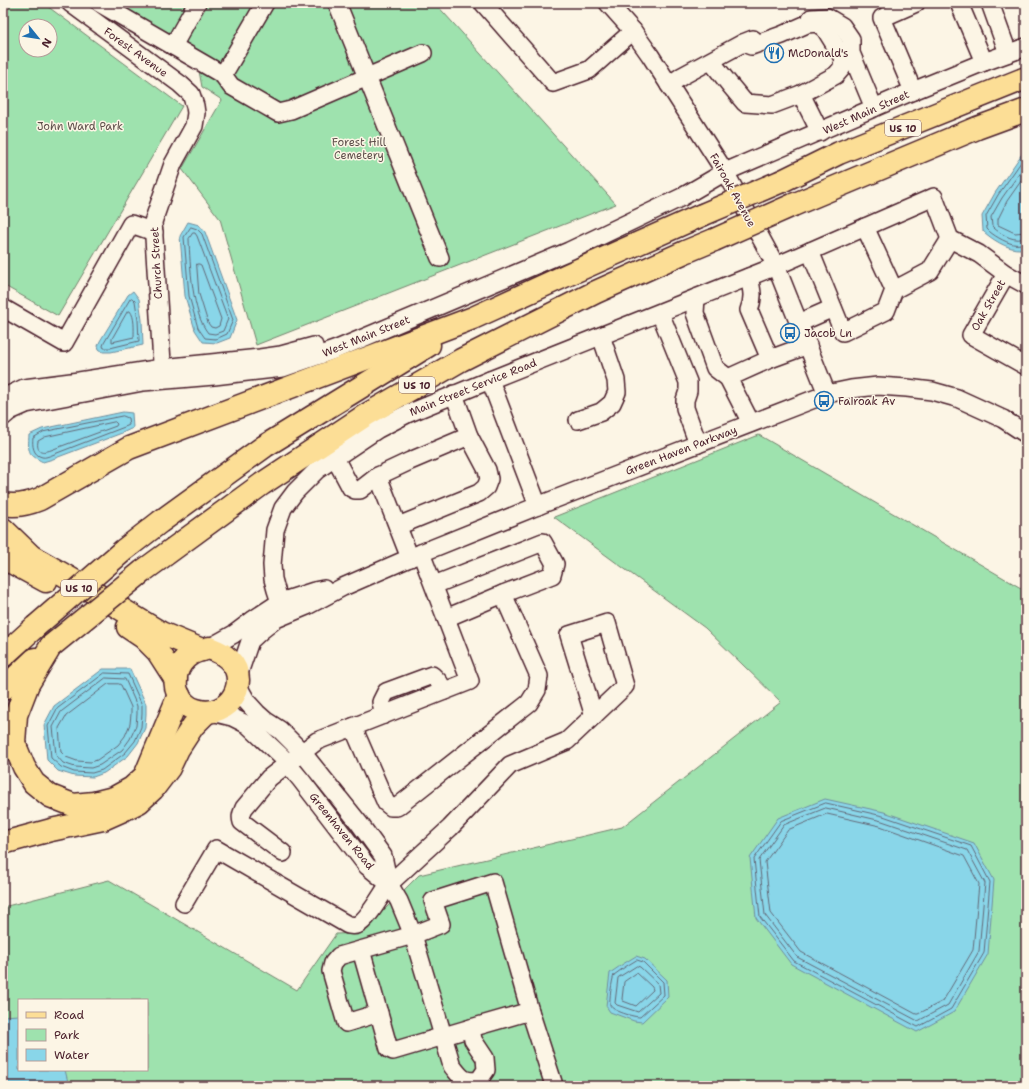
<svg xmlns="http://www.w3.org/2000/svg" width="1029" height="1089" viewBox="0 0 1029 1089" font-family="'Shantell Sans',sans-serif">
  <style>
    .green { fill: #9ee2ae; stroke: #74806c; fill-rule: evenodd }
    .water { fill: #89d6e9; stroke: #708d9d }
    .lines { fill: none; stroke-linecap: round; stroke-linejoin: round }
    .shore { stroke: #636877; stroke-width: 1 }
    .minor-casing { stroke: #4a1f2b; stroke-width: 20 }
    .major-casing { stroke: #4a1f2b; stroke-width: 25 }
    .highway-casing { stroke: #4a1f2b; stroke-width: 25 }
    .minor { stroke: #fcf5e5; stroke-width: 17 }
    .major { stroke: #fcde96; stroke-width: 22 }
    .highway { stroke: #fcde96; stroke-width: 22 }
    .highway-bridge-casing { stroke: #4a1f2b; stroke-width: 25; stroke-linecap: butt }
    .highway-bridge { stroke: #fcde96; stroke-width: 22 }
    .labels { text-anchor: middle; stroke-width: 3; stroke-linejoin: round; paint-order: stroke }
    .shield { fill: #fcf5e5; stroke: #7f5f63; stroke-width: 1 }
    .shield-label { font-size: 10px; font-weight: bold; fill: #4a1f2b }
    .street-label { font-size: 11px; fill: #4a1f2b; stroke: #fcf5e5 }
    .poi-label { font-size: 11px; fill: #4a1f2b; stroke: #fcf5e5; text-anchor: start }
    .park-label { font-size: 11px; fill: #5f504c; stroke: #fcf5e5 }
  </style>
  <rect width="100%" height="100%" fill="#fcf5e5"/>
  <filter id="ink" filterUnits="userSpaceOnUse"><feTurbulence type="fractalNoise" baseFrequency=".025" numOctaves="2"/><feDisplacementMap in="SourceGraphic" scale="8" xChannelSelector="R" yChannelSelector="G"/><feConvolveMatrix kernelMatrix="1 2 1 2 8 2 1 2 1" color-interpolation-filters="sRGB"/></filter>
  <g filter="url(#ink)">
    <g class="green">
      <path d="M3 3H43L182 106 58 316 3 285ZM26 26H50V50H26Z"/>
      <path d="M93 3H435L616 204 256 345 220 219 182 169 222 100 202 87 199 71Z"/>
      <path d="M759 435 1026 591V1086H3V907L109 880 297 990 336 934 361 933 419 875 622 827 781 702 705 628 554 517ZM19 1000H147V1070H19Z"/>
    </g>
    <g class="water">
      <path d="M1026 148V246C1025 247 1021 248 1020 249 1008 250 990 238 983 231L982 216 995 193Z"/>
      <path d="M188 222 199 225 205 232 237 320 230 338 217 343 203 342 195 330 185 296 180 236Z"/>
      <path d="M133 291 139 299 142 320 143 345 111 352H103L99 349 98 346 100 341 128 295Z"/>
      <path d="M123 412 132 413 133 428 122 433 53 459 43 462C27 454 28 451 29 435L42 429Z"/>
      <path d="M103 669H130L146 704V714L145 728 138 743 128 756 104 773 93 777 74 776 58 771 47 760 44 725 54 706Z"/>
      <path d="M825 799 884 812 974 843 994 880 988 954 954 1012 917 1032 791 964 756 918 750 858 778 818Z"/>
      <path d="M636 956 645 959 667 980 668 997 642 1022 634 1021 610 1012 606 1006 610 973 623 964Z"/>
      <path d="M19 1015V1070H65L69 1086H3V1016Z"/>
    </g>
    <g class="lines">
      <g class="shore">
        <path d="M1026 155 998 195 986 216 987 229C992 235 1005 242 1013 244 1017 245 1021 244 1026 243"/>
        <path d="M1026 164 1002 198 991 217 992 226C996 231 1009 239 1016 239 1019 240 1022 238 1026 238"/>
        <path d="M1026 174 1007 201 998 219V225L1015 233 1026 232"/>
        <path d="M191 227 197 229 202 234 233 320 227 334 216 339 205 338 198 328 189 296 184 237 190 228Z"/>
        <path d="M193 233H195L197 236 228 319 223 331 215 334 208 333C192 313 190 265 189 239Z"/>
        <path d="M197 264H199L201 265 221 319 219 326 215 328 211 327 208 323 199 294Z"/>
        <path d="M132 298 135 301 138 320 139 341 110 348H104L103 346 104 343 130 299Z"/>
        <path d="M128 311H130C135 317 134 329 134 337L112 342V339Z"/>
        <path d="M123 416 128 418 129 425 127 426 52 455C49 456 45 458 42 457 33 455 32 445 33 438L43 432Z"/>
        <path d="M115 422 117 424 116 426 51 450C42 453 36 452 38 441L45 437Z"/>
        <path d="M105 673 128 674 142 705V714L141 727 135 741 125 753 102 770 92 773 74 772 61 767 51 758 48 726 57 709Z"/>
        <path d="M106 678 125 679 137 706V714L136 726 130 739 122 750 100 765 91 768 75 767 63 763 56 755 53 727 61 712Z"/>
        <path d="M119 684 121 685 131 707V714L130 724 125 736 118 745 97 760 91 762 77 761 66 757 61 752 59 728 66 716 108 684Z"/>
        <path d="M826 803 883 816 971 846 990 882 984 953 951 1009 918 1027 794 961 760 917 754 859 781 821Z"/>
        <path d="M826 808 882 821 967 850 985 883 979 951 948 1005 918 1021 797 957 765 915 759 860 784 825Z"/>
        <path d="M827 814 880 826 964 856 979 884 973 950 943 1001 918 1014H916L801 952 771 913 765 862 788 830Z"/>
        <path d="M637 960 643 962 663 982 664 995 640 1017C634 1017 612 1011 610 1005 609 1000 612 980 614 975L625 967Z"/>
        <path d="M637 966 640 967 658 984 659 993 638 1012 617 1005 615 1003 618 978Z"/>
        <path d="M637 973 652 987 653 990 636 1006 623 1001 622 999 624 982Z"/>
      </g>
      <g class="minor-casing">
        <g id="minor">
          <path d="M70 3 180 84 191 94 195 106 196 113 194 126 173 164 153 222 163 378"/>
          <path d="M99 3 223 75 231 86 278 113 291 110 423 53"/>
          <path d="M337 3 440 258"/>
          <path d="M483 3 553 83 589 70 633 31"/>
          <path d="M608 3 633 31 650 55 725 172 776 266 827 394"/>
          <path d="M959 3 984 62"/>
          <path d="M990 3 1008 53"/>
          <path d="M811 18 827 17 842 26 851 39V53L874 108"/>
          <path d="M173 46 197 3"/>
          <path d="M711 61 730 85 745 103 772 105 801 94 836 75 842 68 843 58 825 29 817 23 807 24 782 35 751 46 743 43"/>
          <path d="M223 75 265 3"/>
          <path d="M669 85 682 76 743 43 753 39"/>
          <path d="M913 91 882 18 916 3"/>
          <path d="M801 94 820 132"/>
          <path d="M810 251 843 332 886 311 894 290 865 227"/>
          <path d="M1006 274 971 335 1026 366"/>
          <path d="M749 277C752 290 754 298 749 310L770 359"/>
          <path d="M894 290 930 271 950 239"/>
          <path d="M696 298 695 313 715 368 728 378 751 423"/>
          <path d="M3 308 64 343 131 224 154 232"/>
          <path d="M660 313 688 382V391L685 400V408L698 444"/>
          <path d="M799 323 833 308"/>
          <path d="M728 378 770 359 808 345"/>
          <path d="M490 380 538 506"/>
          <path d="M3 400 9 395 24 388 79 381 162 368 260 358 281 355 314 346"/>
          <path d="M3 417 10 411 26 404 143 382 214 376 283 368 337 349 569 251 682 197 725 172 913 91 984 62 1026 47"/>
          <path d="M578 420 601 412 612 403 617 392 616 380 601 336"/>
          <path d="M335 458 351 488 355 490H360L378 476 410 461 469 436"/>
          <path d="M378 476 410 558"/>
          <path d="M398 526 479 493 486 487 489 479 487 470 469 436 454 394"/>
          <path d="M434 585 543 542 555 564 552 575 503 594"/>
          <path d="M280 602 276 590 273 579 272 565 275 530 283 508 295 492 317 470 378 429 407 414 490 380 776 266 934 197 950 239 979 254 1006 274 1026 285"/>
          <path d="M209 648 234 634 254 619 280 602 314 591 324 589"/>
          <path d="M238 676 250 641 262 630 276 619 307 606 343 587 421 553 545 503 827 394 851 389 878 386 907 388 932 391 957 398 1003 419 1026 434"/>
          <path d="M238 686 247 702 257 713 266 721 280 730 302 752 359 823 383 856 389 884 399 901 413 935 452 1066C461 1077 463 1083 479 1080L486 1070 485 1058 473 1040 471 1028 530 1011 553 1082"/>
          <path d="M212 712 232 717 248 725 282 757 301 780 367 866 389 884"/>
          <path d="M384 715 381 702 386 692 432 675 439 682 444 691"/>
          <path d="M353 727 386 803 391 807H397L529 703 537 690 539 676 503 594 446 618"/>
          <path d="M283 853 242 822C240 816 242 813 244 808L269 778 317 741 470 681 421 553"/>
          <path d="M184 903 216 849 348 925C351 925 354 926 357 925 368 920 381 895 389 884L450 828 510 765 567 741 625 686 607 623 569 635 594 716"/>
          <path d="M361 950 389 1049 393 1051 471 1028"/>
          <path d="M379 1013 346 1023 331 971 333 963 339 956 413 935 441 924 433 901 493 882 530 1011"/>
        </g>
      </g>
      <g class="major-casing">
        <g id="major">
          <path d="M3 529 31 556 78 583 161 633 202 650"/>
          <path d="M3 560 13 563 46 581"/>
          <path d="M128 627 143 637 158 652 176 680"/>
          <path d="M209 648C214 650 220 652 225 656 254 677 230 721 196 710 188 708 181 701 178 694 172 679 177 663 191 654 196 651 203 650 209 648Z"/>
        </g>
      </g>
      <g class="highway-casing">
        <g id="highway">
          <path d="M782 181 839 153 1026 78"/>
          <path d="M793 205 977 128 1026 110"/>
          <path d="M3 504C16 507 28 504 40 499L129 448 473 318 567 275 702 215"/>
          <path d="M124 550 160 522 265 446 429 345"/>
          <path d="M143 571 262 484 366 415 461 360 596 292 685 252 714 240"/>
          <path d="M51 646 28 684 16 715 14 743 24 767 34 783 50 796 73 805 94 803 114 798 132 788 145 776 179 695"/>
          <path d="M3 656 35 627"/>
          <path d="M3 689 35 659"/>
          <path d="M3 843 51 830 103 819 121 811 139 802 153 789 169 768 178 749 193 726 207 712"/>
        </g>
      </g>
      <use href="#minor" class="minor"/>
      <use href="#major" class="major"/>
      <use href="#highway" class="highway"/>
      <g class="highway-bridge-casing">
        <g id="highway-bridge">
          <path d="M702 215 782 181"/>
          <path d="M714 240 793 205"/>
          <path d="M35 627 124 550"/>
          <path d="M51 646 143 571"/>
        </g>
      </g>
      <use href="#highway-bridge" class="highway-bridge"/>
    </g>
  </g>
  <defs>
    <g id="restaurant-ring" transform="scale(1)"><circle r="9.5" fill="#fcf5e5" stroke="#1f6fb2" stroke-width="1.5"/><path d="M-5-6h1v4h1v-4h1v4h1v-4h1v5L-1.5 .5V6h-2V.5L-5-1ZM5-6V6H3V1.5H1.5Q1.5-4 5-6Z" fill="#1f6fb2"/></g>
    <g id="bus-ring" transform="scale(1)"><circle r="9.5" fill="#fcf5e5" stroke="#1f6fb2" stroke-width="1.5"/><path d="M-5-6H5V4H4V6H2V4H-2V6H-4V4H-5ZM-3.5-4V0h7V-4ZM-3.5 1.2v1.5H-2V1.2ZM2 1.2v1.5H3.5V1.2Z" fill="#1f6fb2"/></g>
  </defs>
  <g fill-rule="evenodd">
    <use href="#restaurant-ring" x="774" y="53"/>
    <use href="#bus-ring" x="790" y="333"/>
    <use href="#bus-ring" x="824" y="401"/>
  </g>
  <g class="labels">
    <g class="shield">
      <rect x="885" y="120" width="36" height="16" rx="3"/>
      <rect x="399" y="377" width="36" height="16" rx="3"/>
      <rect x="61" y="580" width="36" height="16" rx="3"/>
    </g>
    <g class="shield-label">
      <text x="903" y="132">US 10</text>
      <text x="417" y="389">US 10</text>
      <text x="79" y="592">US 10</text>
    </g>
    <g class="street-label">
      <text transform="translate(136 52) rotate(36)" y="4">Forest Avenue</text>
      <text transform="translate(866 112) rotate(-24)" y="4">West Main Street</text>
      <text transform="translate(733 190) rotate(61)" y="4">Fairoak Avenue</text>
      <text transform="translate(156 263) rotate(-93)" y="4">Church Street</text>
      <text transform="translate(988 305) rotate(-60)" y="4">Oak Street</text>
      <text transform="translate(366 336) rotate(-22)" y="4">West Main Street</text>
      <text transform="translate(473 387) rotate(-22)" y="4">Main Street Service Road</text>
      <text transform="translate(681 450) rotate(-21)" y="4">Green Haven Parkway</text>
      <text transform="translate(342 831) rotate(51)" y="4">Greenhaven Road</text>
    </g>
    <g class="poi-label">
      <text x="788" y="57">McDonald's</text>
      <text x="804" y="337">Jacob Ln</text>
      <text x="838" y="405">Fairoak Av</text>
    </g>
    <g class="park-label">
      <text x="80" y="130">John Ward Park</text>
      <text x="359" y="146">Forest Hill<tspan x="359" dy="13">Cemetery</tspan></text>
    </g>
  </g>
  <rect width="1029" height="1089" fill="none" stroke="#fcf5e5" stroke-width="16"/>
  <rect x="8" y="8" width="1013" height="1073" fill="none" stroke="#4a1f2b" stroke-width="1.5" filter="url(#ink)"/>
  <rect x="18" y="999" width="130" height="72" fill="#fcf5e5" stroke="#b59f9b"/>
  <rect x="26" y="1012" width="20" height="6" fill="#fcde96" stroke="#b59f9b"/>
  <text x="54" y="1019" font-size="12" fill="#4a1f2b">Road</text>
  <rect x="26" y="1029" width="20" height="12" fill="#9ee2ae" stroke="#b59f9b"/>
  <text x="54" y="1039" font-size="12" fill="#4a1f2b">Park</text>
  <rect x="26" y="1049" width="20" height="12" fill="#89d6e9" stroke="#b59f9b"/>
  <text x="54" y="1059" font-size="12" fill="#4a1f2b">Water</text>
  <g transform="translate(38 38) rotate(120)"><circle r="19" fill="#fcf5e5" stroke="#b59f9b"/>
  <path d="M0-3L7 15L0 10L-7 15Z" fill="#1f6fb2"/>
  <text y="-6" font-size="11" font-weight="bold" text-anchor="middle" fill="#4a1f2b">N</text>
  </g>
</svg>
